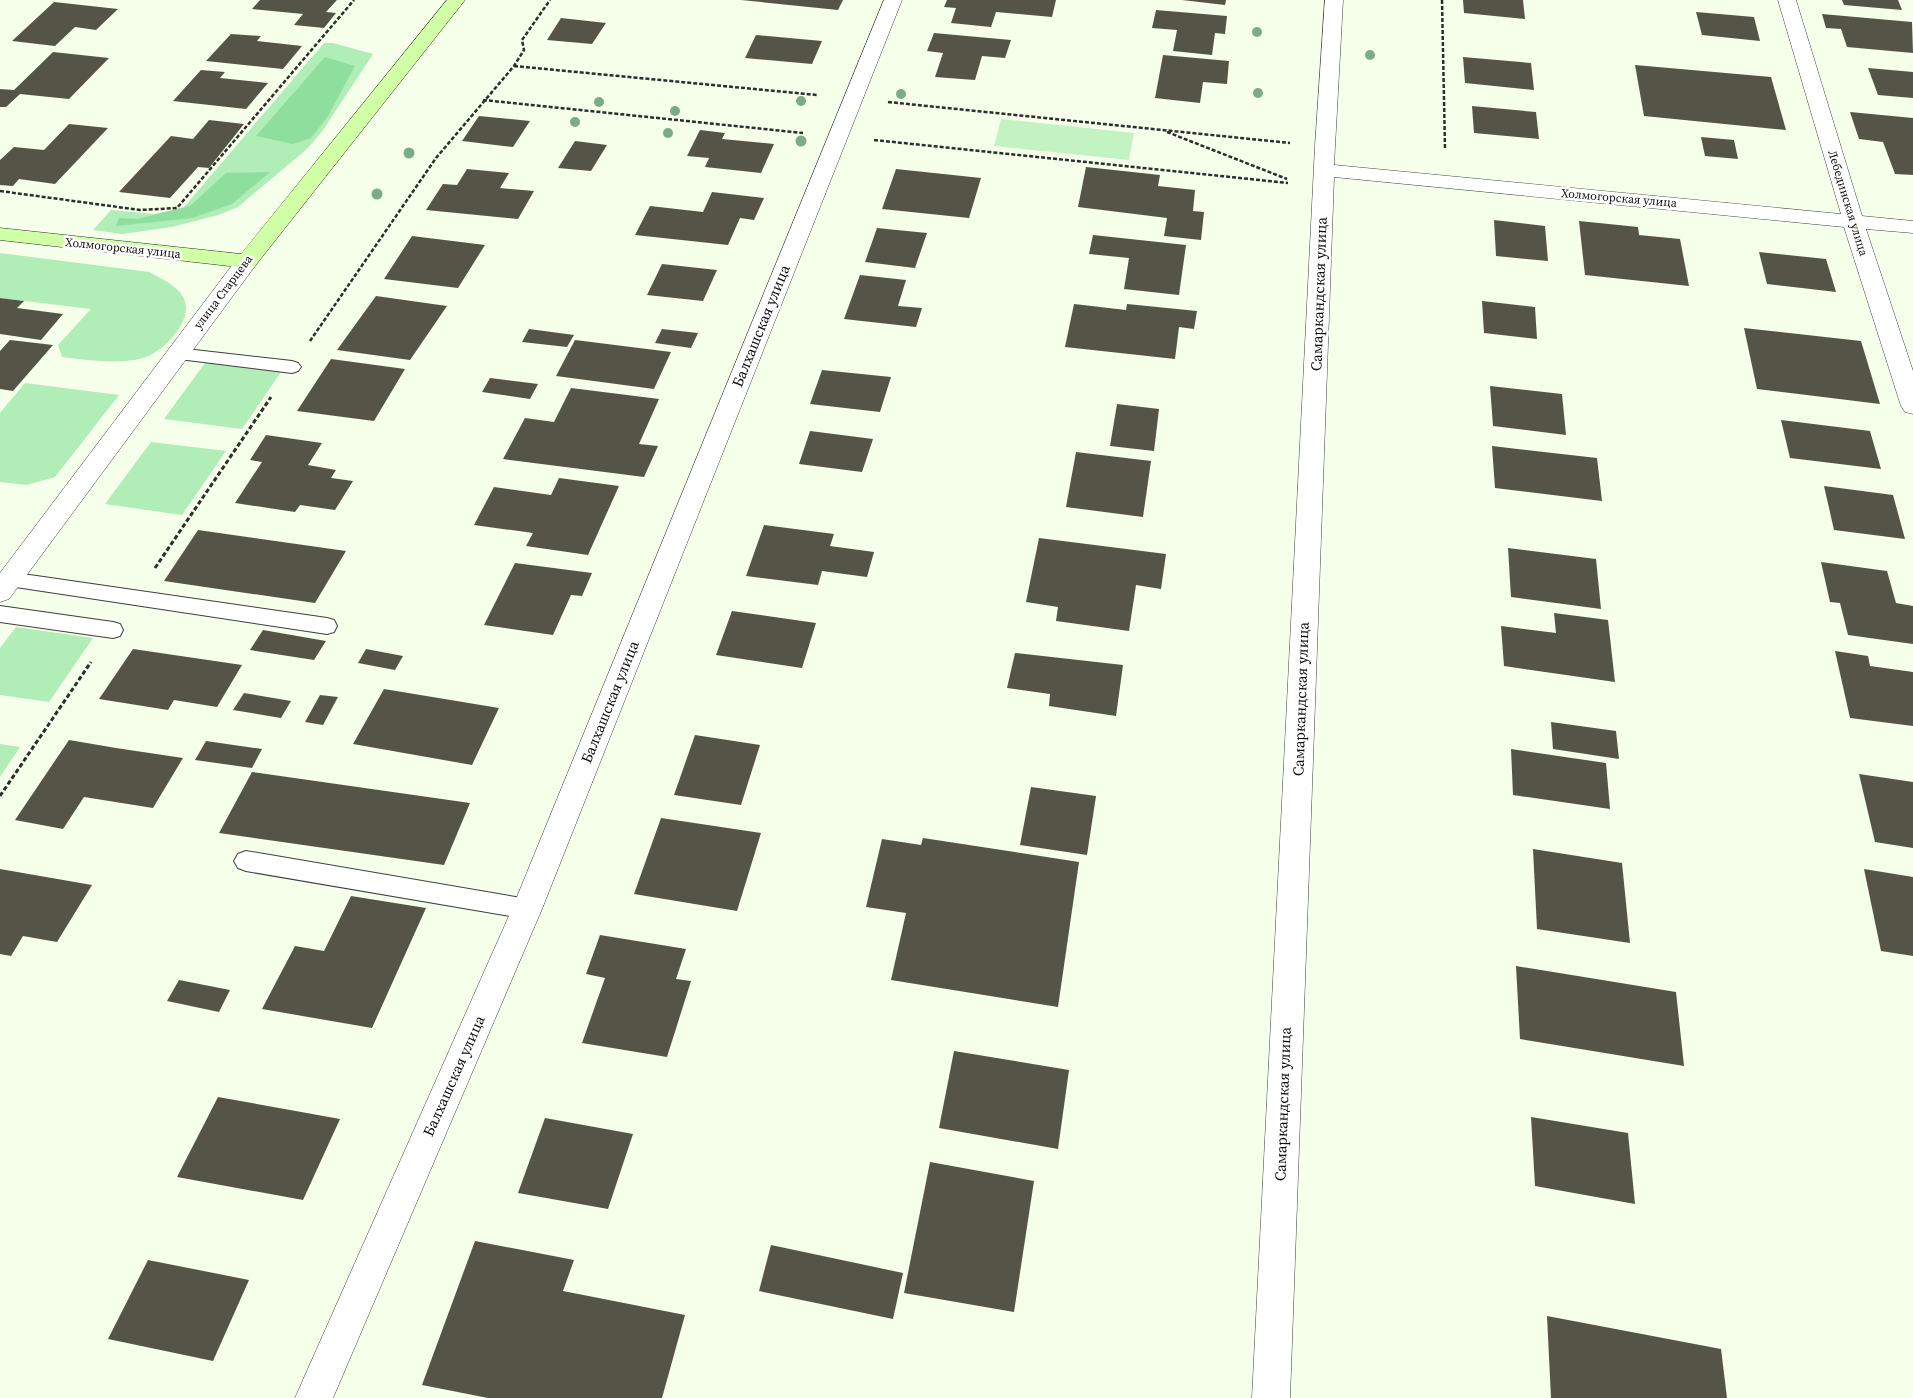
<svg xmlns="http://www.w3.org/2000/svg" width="1913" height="1398" viewBox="0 0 1913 1398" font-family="'Source Serif 4',serif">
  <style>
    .green { fill: #b0edb7 }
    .forest { fill: #8edf9d }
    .pitch { fill: #c4f3c3 }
    .building { fill: #555547 }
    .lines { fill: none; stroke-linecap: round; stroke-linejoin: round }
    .service-casing { stroke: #3e3e3e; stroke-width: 2 }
    .minor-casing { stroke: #3e3e3e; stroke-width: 1 }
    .tertiary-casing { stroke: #3e3e3e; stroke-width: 1 }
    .secondary-casing { stroke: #2d2d2d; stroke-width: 1 }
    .path-far1 { stroke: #2d2d2d; stroke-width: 2.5; stroke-dasharray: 4 2; stroke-linecap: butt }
    .path { stroke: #2d2d2d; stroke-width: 3; stroke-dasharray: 4.5 2.5; stroke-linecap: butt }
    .service { fill: #fff; fill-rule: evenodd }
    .minor { fill: #fff; fill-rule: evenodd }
    .tertiary { fill: #fff; fill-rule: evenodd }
    .secondary { fill: #d0ffa5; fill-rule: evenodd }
    .tree { fill: #7bac89 }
    .labels { text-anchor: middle; stroke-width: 5; stroke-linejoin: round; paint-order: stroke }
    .far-street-label { font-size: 12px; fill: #0b0b0b; stroke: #fff }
    .street-label { font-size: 15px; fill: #0b0b0b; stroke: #fff }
  </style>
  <rect width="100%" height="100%" fill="#f6ffea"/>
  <g class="green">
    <path d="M324 43H333L373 54 323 130 308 148 238 207 218 215 172 227 122 234 93 230 111 210 155 214 184 207Z"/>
    <path d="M0 253 149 272C160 278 177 285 183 297 196 319 163 353 143 358 117 365 89 360 62 357L58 345 91 309 0 298Z"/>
    <path d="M205 363 281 372 242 429 164 419Z"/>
    <path d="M25 383 119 395 55 477 27 485 0 482V413Z"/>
    <path d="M151 442 226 451 182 515 105 504Z"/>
    <path d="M16 627 93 638 49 702 0 695V648Z"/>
    <path d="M0 744 20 747 0 777Z"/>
  </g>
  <g class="forest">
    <path d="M325 57 355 66 328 116 311 138 293 144 256 136Z"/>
    <path d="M270 172 232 204 192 218 116 226 119 218 137 219 190 206 226 173Z"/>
  </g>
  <path class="pitch" d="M1001 119 1134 133 1129 160 994 146Z"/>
  <g class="building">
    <path d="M260 0H337L326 12 336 13 324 28 294 25 303 14 252 9Z"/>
    <path d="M741 0H843L838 10Z"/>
    <path d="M947 0H1056L1052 17 996 12 991 27 951 23 956 8 944 7Z"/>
    <path d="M1182 0H1226L1225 5Z"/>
    <path d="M1463 0H1523L1525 19 1464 13Z"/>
    <path d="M1842 0H1898L1902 10 1844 5Z"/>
    <path d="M54 2 118 9 96 30 75 27 55 46 12 41Z"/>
    <path d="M1156 10 1227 16 1225 34 1215 33 1212 55 1173 51 1177 30 1152 28Z"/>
    <path d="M1696 12 1754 17 1760 41 1702 35Z"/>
    <path d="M1822 14 1912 22 1913 53 1847 47 1841 29 1826 28Z"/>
    <path d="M561 18 606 23 592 44 547 40Z"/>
    <path d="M934 33 1011 40 1005 58 982 56 975 80 935 77 943 53 927 51Z"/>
    <path d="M231 34 261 36 257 41 302 46 283 69 206 61Z"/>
    <path d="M756 35 822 41 812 64 745 58Z"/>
    <path d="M53 52 109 58 69 99 20 94 6 107H0V89L14 90Z"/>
    <path d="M1163 55 1229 61 1227 84 1203 82 1200 103 1155 98Z"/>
    <path d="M1463 57 1531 63 1534 90 1465 83Z"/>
    <path d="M1635 65 1771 77 1786 130 1644 116Z"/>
    <path d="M1868 68 1913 72V98L1878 95Z"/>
    <path d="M201 70 225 72 220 78 268 83 246 109 173 101Z"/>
    <path d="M1472 106 1536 112 1539 139 1474 133Z"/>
    <path d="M1850 112 1913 118V175L1895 174 1883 142 1859 139Z"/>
    <path d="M479 116 530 121 513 147 462 141Z"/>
    <path d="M209 120 244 124 209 168 198 167 170 198 119 192 171 136 193 139Z"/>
    <path d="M69 124 108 128 55 184 19 179 13 186 0 185V160L14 147 44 150Z"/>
    <path d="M700 130 725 133 722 139 774 144 761 173 705 167 709 158 687 156Z"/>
    <path d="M1701 137 1734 140 1738 159 1705 156Z"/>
    <path d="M575 141 607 145 591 171 558 168Z"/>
    <path d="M1086 167 1160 175 1158 186 1195 190 1193 211 1204 212 1201 240 1164 236 1167 218 1078 207Z"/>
    <path d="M467 169 509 173 500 188 534 191 518 219 426 210 443 184 457 185Z"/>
    <path d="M896 169 981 178 969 218 882 209Z"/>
    <path d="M712 192 764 198 754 220 740 218 728 245 635 235 650 206 703 212Z"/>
    <path d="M1494 220 1545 226 1548 261 1496 256Z"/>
    <path d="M1579 221 1638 227 1639 235 1680 239 1689 286 1585 275Z"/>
    <path d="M877 228 927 233 915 268 865 262Z"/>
    <path d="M1093 235 1186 245 1179 295 1124 289 1129 258 1089 254Z"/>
    <path d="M412 236 485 245 458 288 384 279Z"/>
    <path d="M1759 252 1826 259 1836 292 1767 284Z"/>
    <path d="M662 264 717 270 703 301 647 295Z"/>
    <path d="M860 275 906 280 898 306 922 308 916 327 844 319Z"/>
    <path d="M376 296 447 306 410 360 337 350Z"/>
    <path d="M0 298 24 301 17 308 63 314 41 340 0 334Z"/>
    <path d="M1482 301 1535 307 1537 339 1484 333Z"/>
    <path d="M1074 304 1126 310 1127 304 1197 311 1194 329 1179 327 1175 359 1065 347Z"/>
    <path d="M1744 328 1861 341 1880 404 1757 389Z"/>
    <path d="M529 329 574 335 567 347 522 342Z"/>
    <path d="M662 329 698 333 691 348 655 343Z"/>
    <path d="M10 340 53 345 13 391 0 389V351Z"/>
    <path d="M575 340 671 352 654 389 556 376Z"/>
    <path d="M331 359 405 369 374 421 297 411Z"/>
    <path d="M822 370 891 377 880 412 810 404Z"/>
    <path d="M490 378 538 384 530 399 482 392Z"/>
    <path d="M1490 386 1562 394 1566 435 1493 426Z"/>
    <path d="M571 388 659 399 639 444 658 446 644 477 503 459 525 418 554 422Z"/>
    <path d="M1117 404 1159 409 1154 451 1110 446Z"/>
    <path d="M1781 420 1870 431 1881 469 1790 458Z"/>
    <path d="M810 431 873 439 862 472 799 464Z"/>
    <path d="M266 435 322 443 308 465 336 470 331 478 353 481 335 510 300 505 295 512 235 503 262 462 250 460Z"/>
    <path d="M1492 446 1597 458 1602 501 1495 488Z"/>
    <path d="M1076 452 1151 461 1143 517 1066 507Z"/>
    <path d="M559 478 619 486 588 555 526 546 533 533 474 525 494 487 551 495Z"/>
    <path d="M1824 486 1893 495 1905 539 1834 530Z"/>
    <path d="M764 525 834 534 830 546 874 552 867 577 822 571 818 585 746 576Z"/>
    <path d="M198 530 346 551 315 603 164 581Z"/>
    <path d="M1039 538 1166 554 1161 589 1136 585 1129 631 1056 621 1058 607 1026 602Z"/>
    <path d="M1508 548 1596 559 1601 609 1511 597Z"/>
    <path d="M1821 562 1887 571 1896 603 1913 606V644L1848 635 1840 603 1830 602Z"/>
    <path d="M515 563 592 573 582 596 571 595 553 635 484 625Z"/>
    <path d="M732 611 816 623 802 668 716 655Z"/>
    <path d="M1554 613 1608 620 1615 682 1504 666 1501 626 1556 633Z"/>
    <path d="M263 630 326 641 314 660 250 650Z"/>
    <path d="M133 649 242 665 217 707 174 700 168 710 99 699Z"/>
    <path d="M366 649 403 656 395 670 358 663Z"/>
    <path d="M1835 651 1868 656 1870 666 1913 672V726L1850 718Z"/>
    <path d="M1015 653 1123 665 1116 716 1049 706 1050 694 1007 688Z"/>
    <path d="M384 689 499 708 472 765 353 744Z"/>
    <path d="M244 693 291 701 281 718 233 710Z"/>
    <path d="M320 695 338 697 323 725 305 722Z"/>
    <path d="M1551 722 1616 731 1619 759 1553 749Z"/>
    <path d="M695 735 760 745 741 805 674 795Z"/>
    <path d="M69 740 116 748 183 758 153 808 84 797 63 829 15 820Z"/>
    <path d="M206 741 262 749 252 768 195 760Z"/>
    <path d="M1511 749 1606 763 1610 809 1513 795Z"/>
    <path d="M252 772 470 803 444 865 219 833Z"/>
    <path d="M1859 774 1913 782V848L1875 842Z"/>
    <path d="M1031 787 1096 796 1087 855 1020 845Z"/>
    <path d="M661 818 761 833 737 911 634 894Z"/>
    <path d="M923 838 1079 862 1058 1007 891 980 906 913 866 907 882 839 921 845Z"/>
    <path d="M1533 849 1622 863 1630 943 1537 929Z"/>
    <path d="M0 869 92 885 57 942 23 936 11 956 0 954Z"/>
    <path d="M1864 869 1913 877V956L1881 951Z"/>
    <path d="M351 896 426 908 372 1028 262 1009 295 946 324 951Z"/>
    <path d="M600 935 686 949 676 979 691 981 667 1057 582 1043 605 978 586 974Z"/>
    <path d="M1516 966 1676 992 1684 1066 1520 1039Z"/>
    <path d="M179 980 230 990 219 1012 167 1001Z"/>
    <path d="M954 1051 1069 1070 1058 1149 939 1128Z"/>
    <path d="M218 1097 340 1119 303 1200 177 1177Z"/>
    <path d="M1531 1117 1628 1133 1635 1204 1535 1186Z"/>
    <path d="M545 1118 633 1134 608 1209 518 1193Z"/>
    <path d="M930 1162 1034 1181 1014 1312 904 1293Z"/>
    <path d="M475 1241 574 1260 563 1291 685 1315 662 1398H488L422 1385Z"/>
    <path d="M771 1245 903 1273 893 1319 759 1291Z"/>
    <path d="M148 1260 249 1280 213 1361 108 1339Z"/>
    <path d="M1547 1316 1721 1349 1727 1398H1551Z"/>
  </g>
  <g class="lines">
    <g class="service-casing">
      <g id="service">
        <path d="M177 348 292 361 298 363 301 367 298 371 292 373 171 358 168 354 171 350Z"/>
        <path d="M9 572 327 618 334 620 337 626 334 632 327 634 9 586 2 584 0 581 2 574Z"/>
        <path d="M0 606 113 622 120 624 123 630 120 636 113 638 0 622Z"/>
        <path d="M246 851 527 899 535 902 539 909 535 916 527 919 246 871 238 868 234 861 238 854Z"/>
      </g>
    </g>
    <g class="minor-casing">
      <g id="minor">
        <path d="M884 0H902L542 909 333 1398H295L512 909Z"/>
        <path d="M1325 0H1343L1334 165 1841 214 1778 0H1796L1862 216 1913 221V233L1866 229 1913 371V414L1905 412 1901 406 1844 227 1334 177 1290 1398H1252L1315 146Z"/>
      </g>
    </g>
    <g class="tertiary-casing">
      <path id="tertiary" d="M247 254 255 256 258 261 255 266 9 599 0 602V573L239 256Z"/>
    </g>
    <g class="secondary-casing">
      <path id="secondary" d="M447 0H465L255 266 247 268 0 240V228L241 254Z"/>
    </g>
    <g class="path-far1">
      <path d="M1442 0 1445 149"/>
      <path d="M514 66 817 95"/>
      <path d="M483 100 803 133"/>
      <path d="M888 102 1290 143"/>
      <path d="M1167 132 1287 179"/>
      <path d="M874 140 1288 183"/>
      <path d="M0 191 140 210 177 208 354 0"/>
      <path d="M310 341 436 158 514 66 524 50 522 40 550 0"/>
    </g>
    <g class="path">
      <path d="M155 568 271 397"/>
      <path d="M0 796 91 662"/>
    </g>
    <use href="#service" class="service"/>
    <use href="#minor" class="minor"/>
    <use href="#tertiary" class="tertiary"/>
    <use href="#secondary" class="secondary"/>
  </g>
  <g class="tree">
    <circle cx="1257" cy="32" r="5"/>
    <circle cx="1370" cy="55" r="5"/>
    <circle cx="1258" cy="93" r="5"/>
    <circle cx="901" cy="94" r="5"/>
    <circle cx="801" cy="101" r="5"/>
    <circle cx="599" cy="102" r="5"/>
    <circle cx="675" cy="111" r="5"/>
    <circle cx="575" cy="122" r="5"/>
    <circle cx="668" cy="133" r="5"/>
    <circle cx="801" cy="141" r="5.5"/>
    <circle cx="409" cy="153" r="5.5"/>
    <circle cx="377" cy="194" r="5.5"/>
  </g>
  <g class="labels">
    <g class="far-street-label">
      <text transform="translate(1619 198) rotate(5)" y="4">Холмогорская улица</text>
      <text transform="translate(1848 203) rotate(73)" y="4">Лебединская улица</text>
      <text transform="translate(123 248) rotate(6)" y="4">Холмогорская улица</text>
      <text transform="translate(223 292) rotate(-53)" y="4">улица Старцева</text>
    </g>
    <g class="street-label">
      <text transform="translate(1319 294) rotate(-88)" y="5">Самаркандская улица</text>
      <text transform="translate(761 326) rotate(-68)" y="5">Балхашская улица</text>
      <text transform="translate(1301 699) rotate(-88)" y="5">Самаркандская улица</text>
      <text transform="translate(610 702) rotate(-68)" y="5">Балхашская улица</text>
      <text transform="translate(454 1076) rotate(-66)" y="5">Балхашская улица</text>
      <text transform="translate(1283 1104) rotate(-88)" y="5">Самаркандская улица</text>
    </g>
  </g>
</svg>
